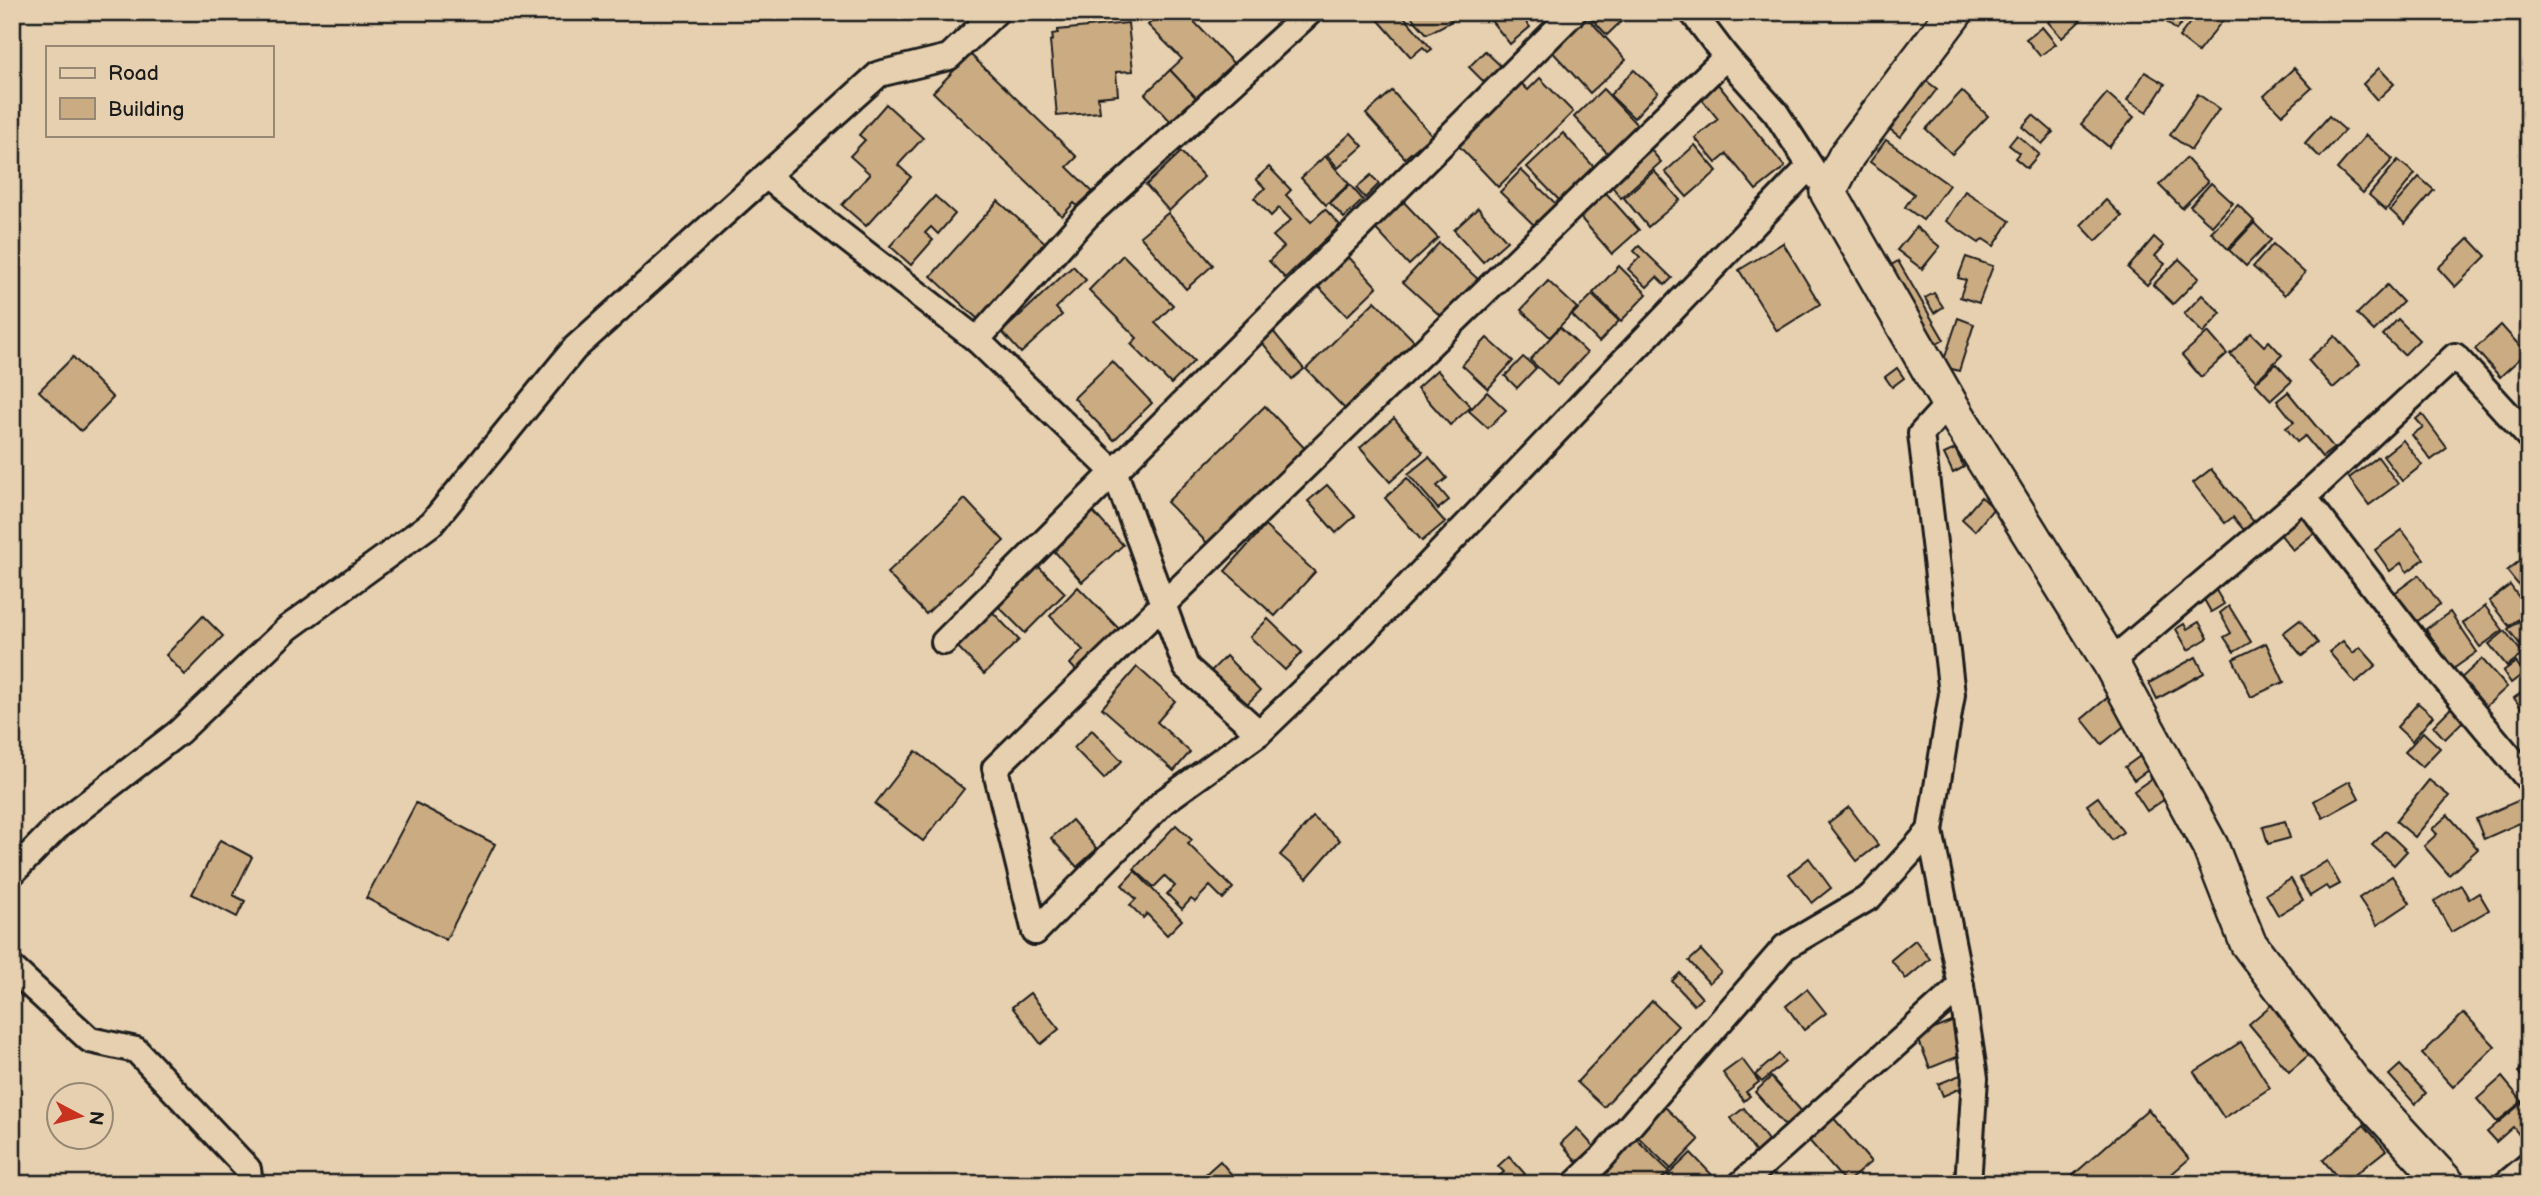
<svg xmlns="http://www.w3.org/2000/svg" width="2541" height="1196" viewBox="0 0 2541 1196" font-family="'Balsamiq Sans',sans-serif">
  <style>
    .building { fill: #cbab82; stroke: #1c1c1c; stroke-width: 2 }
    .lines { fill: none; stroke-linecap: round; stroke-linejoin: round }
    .street-casing { stroke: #1c1c1c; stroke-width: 30 }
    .secondary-casing { stroke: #1c1c1c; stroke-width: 40 }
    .street { stroke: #e7d0b0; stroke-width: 24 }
    .secondary { stroke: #e7d0b0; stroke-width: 35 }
  </style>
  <rect width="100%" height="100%" fill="#e7d0b0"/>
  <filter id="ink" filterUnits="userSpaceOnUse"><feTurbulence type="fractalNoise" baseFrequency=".0143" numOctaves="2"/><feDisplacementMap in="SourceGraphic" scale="14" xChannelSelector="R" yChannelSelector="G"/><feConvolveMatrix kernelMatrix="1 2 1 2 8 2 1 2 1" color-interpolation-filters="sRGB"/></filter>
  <g filter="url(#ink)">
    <g class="building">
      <path d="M1134 12H1151L1141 21Z"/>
      <path d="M1161 12H1185L1237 67 1200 102 1170 70 1182 59 1148 25Z"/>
      <path d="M1377 12H1390L1395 17 1400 12 1432 49 1428 52 1423 47 1411 57 1374 15Z"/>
      <path d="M1407 12H1444L1452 21 1427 34Z"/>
      <path d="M1484 12H1518L1530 27 1510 44Z"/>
      <path d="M1527 12H1544L1534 21Z"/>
      <path d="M1595 12H1631L1607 35 1590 17Z"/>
      <path d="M2059 12H2073L2080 21 2062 38 2048 22Z"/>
      <path d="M2155 12H2191L2176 30Z"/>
      <path d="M2198 12H2221L2226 16 2198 52 2179 37Z"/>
      <path d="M1585 15 1626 60 1590 93 1549 48Z"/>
      <path d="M1128 23 1133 71 1116 72 1118 95 1098 97 1100 112 1057 116 1050 41 1053 40 1052 34 1058 33V30Z"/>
      <path d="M2042 27 2056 44 2040 56 2026 39Z"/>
      <path d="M1485 51 1505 70 1489 87 1469 67Z"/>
      <path d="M970 54 1077 157 1067 167 1098 197 1084 212 1074 203 1062 216 933 92Z"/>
      <path d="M2294 68 2312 88 2282 115 2264 96Z"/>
      <path d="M2379 68 2394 84 2377 100 2363 84Z"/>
      <path d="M1170 70 1200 102 1175 126 1145 94Z"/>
      <path d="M1634 70 1658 92 1634 118 1610 95Z"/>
      <path d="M2145 72 2165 84 2147 112 2127 100Z"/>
      <path d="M1540 78 1573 112 1498 187 1457 144 1520 82 1528 90Z"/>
      <path d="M1924 79 1937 89 1900 137 1887 127Z"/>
      <path d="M1717 83 1785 167 1756 190 1727 154 1716 163 1695 138 1718 119 1700 97Z"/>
      <path d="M1603 89 1640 128 1610 156 1574 117Z"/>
      <path d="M1392 91 1432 135 1405 158 1366 114Z"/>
      <path d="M1962 91 1988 116 1952 154 1926 129Z"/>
      <path d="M2107 93 2134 117 2109 147 2081 124Z"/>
      <path d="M2198 94 2219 109 2191 150 2170 135Z"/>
      <path d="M886 104 923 138 898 165 911 177 866 226 842 205 870 174 850 156 865 140 859 135Z"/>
      <path d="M2033 115 2053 132 2042 144 2022 127Z"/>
      <path d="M2329 116 2345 130 2320 157 2305 143Z"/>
      <path d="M1351 133 1363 146 1338 168 1327 155Z"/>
      <path d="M1563 133 1595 168 1560 201 1527 167Z"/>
      <path d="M2017 135 2039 154 2027 168 2015 158 2019 153 2009 145Z"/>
      <path d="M2366 135 2393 159 2363 193 2337 169Z"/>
      <path d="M1886 140 1949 185 1923 220 1905 207 1914 194 1870 162Z"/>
      <path d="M1695 145 1717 171 1687 197 1665 172Z"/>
      <path d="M1651 150 1661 162 1621 198 1611 185Z"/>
      <path d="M1181 152 1204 177 1169 211 1146 185Z"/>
      <path d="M1325 156 1349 184 1326 205 1301 178Z"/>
      <path d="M2186 158 2208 182 2182 208 2159 185Z"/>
      <path d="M2398 160 2415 174 2386 210 2369 195Z"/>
      <path d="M1269 167 1291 190 1286 195 1311 222 1325 209 1340 225 1285 278 1269 261 1284 247 1273 236 1291 220 1279 208 1271 216 1254 198 1265 188 1256 179Z"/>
      <path d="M1521 170 1556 204 1535 226 1500 192Z"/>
      <path d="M1654 171 1680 200 1648 227 1624 198Z"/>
      <path d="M1371 175 1379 184 1365 198 1356 188Z"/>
      <path d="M2419 177 2434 190 2405 224 2390 210Z"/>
      <path d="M2211 183 2233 203 2212 226 2190 206Z"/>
      <path d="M1350 185 1363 200 1344 218 1330 203Z"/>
      <path d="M1965 191 2010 221 1994 246 1983 239 1979 243 1946 221Z"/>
      <path d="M1606 193 1639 230 1612 254 1579 216Z"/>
      <path d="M935 196 955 214 938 234 931 227 925 233 933 240 911 265 890 246Z"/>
      <path d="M1399 197 1438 238 1409 265 1371 224Z"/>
      <path d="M2106 200 2122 216 2096 241 2081 225Z"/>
      <path d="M998 201 1048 245 980 321 931 276Z"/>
      <path d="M2238 205 2254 221 2228 249 2211 232Z"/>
      <path d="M1478 208 1507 241 1483 262 1454 230Z"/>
      <path d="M1168 213 1213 265 1186 289 1140 236Z"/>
      <path d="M2254 223 2271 240 2246 266 2229 250Z"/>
      <path d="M1916 227 1940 247 1922 269 1897 250Z"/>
      <path d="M2154 237 2164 246 2155 256 2165 264 2147 285 2128 268Z"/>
      <path d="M2469 238 2486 256 2455 287 2438 268Z"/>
      <path d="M1439 243 1481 282 1445 320 1403 282Z"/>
      <path d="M1783 243 1820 304 1777 331 1739 270Z"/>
      <path d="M2273 244 2305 273 2285 295 2253 267Z"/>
      <path d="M1639 246 1672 278 1665 285 1657 277 1647 287 1628 269 1640 257 1634 251Z"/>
      <path d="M1343 251 1377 287 1347 316 1312 280Z"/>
      <path d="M1123 255 1173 305 1155 323 1194 361 1171 384 1131 344 1137 338 1089 290Z"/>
      <path d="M1966 257 1993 266 1979 303 1960 297 1966 280 1958 278Z"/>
      <path d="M2179 259 2199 278 2173 304 2153 285Z"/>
      <path d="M1898 261 1944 340 1928 349 1882 271Z"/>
      <path d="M1073 266 1086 280 1056 308 1062 315 1021 353 1002 332Z"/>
      <path d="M1619 266 1647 294 1621 321 1593 293Z"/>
      <path d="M1548 281 1577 308 1550 337 1521 310Z"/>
      <path d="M2387 285 2403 302 2374 331 2357 314Z"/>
      <path d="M1934 293 1943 307 1934 313 1925 298Z"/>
      <path d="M1592 295 1619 321 1599 342 1572 315Z"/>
      <path d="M2202 295 2221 313 2203 333 2184 314Z"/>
      <path d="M1375 301 1418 345 1349 413 1306 369Z"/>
      <path d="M1958 318 1974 324 1959 371 1942 366Z"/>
      <path d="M2398 319 2419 340 2404 355 2383 335Z"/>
      <path d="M1268 325 1304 369 1292 379 1256 335Z"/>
      <path d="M2501 325 2526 353 2500 377 2475 349Z"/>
      <path d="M1560 327 1587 353 1557 385 1530 360Z"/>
      <path d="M2208 332 2227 354 2201 377 2182 355Z"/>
      <path d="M2251 333 2264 346 2269 341 2282 355 2256 381 2230 354Z"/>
      <path d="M2335 336 2360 364 2333 388 2308 360Z"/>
      <path d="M1487 338 1513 361 1488 389 1462 365Z"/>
      <path d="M73 357 113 398 81 431 39 391Z"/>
      <path d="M1523 357 1536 368 1517 388 1505 376Z"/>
      <path d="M1112 361 1152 403 1114 440 1074 398Z"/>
      <path d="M2276 364 2292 381 2271 400 2255 383Z"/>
      <path d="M1897 368 1904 378 1892 387 1885 377Z"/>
      <path d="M1437 370 1471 407 1450 425 1417 388Z"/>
      <path d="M1487 392 1506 410 1488 428 1469 411Z"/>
      <path d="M2288 392 2334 448 2322 457 2305 436 2297 442 2286 428 2294 422 2277 401Z"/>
      <path d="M1265 406 1310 454 1213 549 1167 502Z"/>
      <path d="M2422 414 2447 448 2431 460 2412 435 2423 427 2416 419Z"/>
      <path d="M1394 418 1423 452 1390 482 1360 448Z"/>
      <path d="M2403 440 2422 465 2402 481 2383 456Z"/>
      <path d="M1955 449 1964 467 1953 473 1944 454Z"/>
      <path d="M1429 457 1447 478 1437 486 1449 500 1438 509 1408 474Z"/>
      <path d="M2378 457 2398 484 2369 505 2349 478Z"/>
      <path d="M2211 469 2254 522 2244 530 2233 517 2225 523 2193 483Z"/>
      <path d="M1407 478 1445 522 1422 541 1385 498Z"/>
      <path d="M1327 485 1355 516 1336 533 1308 501Z"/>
      <path d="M1981 497 1994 508 1975 531 1962 519Z"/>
      <path d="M965 499 1004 541 926 614 887 573Z"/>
      <path d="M1088 506 1123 545 1082 582 1047 543Z"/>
      <path d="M2300 509 2318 530 2293 550 2276 529Z"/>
      <path d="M1265 526 1315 572 1275 616 1225 571Z"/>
      <path d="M2402 530 2424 559 2407 572 2401 563 2390 571 2375 550Z"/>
      <path d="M2529 553V598L2507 571Z"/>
      <path d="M1033 561 1065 593 1025 633 993 601Z"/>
      <path d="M2419 575 2440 604 2415 623 2393 594Z"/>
      <path d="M2510 585 2529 611 2509 626 2489 601Z"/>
      <path d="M1078 587 1125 635 1082 677 1070 664 1083 650 1050 616Z"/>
      <path d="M2214 587 2224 604 2211 612 2201 594Z"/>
      <path d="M986 605 1019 640 984 674 951 640Z"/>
      <path d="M2229 606 2251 642 2234 652 2224 637 2231 633 2220 613Z"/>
      <path d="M2485 606 2503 630 2480 647 2463 623Z"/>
      <path d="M2450 612 2477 652 2453 669 2426 629Z"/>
      <path d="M2529 614V656L2508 629Z"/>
      <path d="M203 616 223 636 185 675 166 655Z"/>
      <path d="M1268 619 1302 652 1285 670 1250 637Z"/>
      <path d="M2300 620 2318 643 2302 656 2283 633Z"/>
      <path d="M2199 622 2208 638 2188 650 2176 629 2184 624 2187 629Z"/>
      <path d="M2505 631 2523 654 2507 666 2489 644Z"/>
      <path d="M2343 641 2353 653 2360 647 2376 665 2355 683 2329 652Z"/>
      <path d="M2266 643 2284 682 2251 697 2233 659Z"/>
      <path d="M1226 656 1260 691 1243 708 1208 674Z"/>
      <path d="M2196 657 2204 673 2157 699 2149 683Z"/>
      <path d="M2482 659 2507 687 2483 709 2458 681Z"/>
      <path d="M2516 662 2524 673 2511 683 2503 671Z"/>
      <path d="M1137 667 1175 701 1157 722 1190 752 1174 771 1102 708Z"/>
      <path d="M2529 687V719L2514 698Z"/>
      <path d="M2113 693 2134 718 2102 744 2082 719Z"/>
      <path d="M2418 703 2433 716 2412 741 2397 727Z"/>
      <path d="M2453 706 2466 718 2445 739 2433 726Z"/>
      <path d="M1092 730 1122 761 1104 779 1074 748Z"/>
      <path d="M2423 732 2440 748 2422 767 2405 752Z"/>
      <path d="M916 751 964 789 923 841 875 804Z"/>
      <path d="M2143 754 2152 767 2134 780 2125 767Z"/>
      <path d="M2154 777 2168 797 2147 811 2134 791Z"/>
      <path d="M2429 780 2449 796 2415 837 2396 821Z"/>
      <path d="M2350 781 2359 798 2323 818 2314 801Z"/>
      <path d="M2098 797 2123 832 2112 840 2087 805Z"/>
      <path d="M2522 799 2529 819 2484 839 2476 819Z"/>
      <path d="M416 803 495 844 446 940 366 898Z"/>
      <path d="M1849 807 1878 845 1857 861 1828 823Z"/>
      <path d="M2448 815 2478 849 2449 875 2424 846 2437 834 2432 829Z"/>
      <path d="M1313 817 1340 840 1307 878 1280 855Z"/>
      <path d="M1072 820 1097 849 1077 867 1051 838Z"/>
      <path d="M2285 821 2290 838 2268 844 2263 827Z"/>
      <path d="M1176 825 1192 840 1188 844 1233 888 1223 899 1210 886 1195 902 1191 899 1182 909 1167 894 1175 886 1165 876 1154 887 1134 869Z"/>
      <path d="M2386 831 2407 851 2394 865 2372 845Z"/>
      <path d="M220 840 252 857 233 895 245 901 237 917 192 894Z"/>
      <path d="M1809 858 1831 888 1812 903 1789 874Z"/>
      <path d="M2327 861 2340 884 2329 890 2326 886 2310 896 2299 878Z"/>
      <path d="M1135 871 1182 920 1167 935 1147 914 1143 918 1130 905 1136 899 1122 885Z"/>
      <path d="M2392 876 2410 903 2377 925 2359 898Z"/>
      <path d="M2291 879 2303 900 2278 915 2266 894Z"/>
      <path d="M2461 885 2469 899 2479 893 2489 910 2451 932 2434 901Z"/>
      <path d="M1915 940 1930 959 1906 979 1891 960Z"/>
      <path d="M1701 950 1721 972 1709 983 1689 961Z"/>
      <path d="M1680 973 1702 998 1694 1005 1672 981Z"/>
      <path d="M1807 989 1826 1013 1804 1030 1786 1006Z"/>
      <path d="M1030 993 1059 1029 1041 1044 1012 1007Z"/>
      <path d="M2277 1000 2317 1048 2289 1072 2249 1024Z"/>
      <path d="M1652 1001 1678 1026 1604 1107 1577 1082Z"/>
      <path d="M2464 1013 2495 1046 2453 1087 2422 1054Z"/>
      <path d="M1954 1021 1967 1053 1930 1068 1917 1036Z"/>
      <path d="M2241 1042 2270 1088 2224 1118 2194 1072Z"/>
      <path d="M1779 1054 1785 1062 1762 1082 1755 1075Z"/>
      <path d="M1742 1059 1759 1082 1746 1092 1750 1096 1744 1101 1723 1073Z"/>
      <path d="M2529 1062V1084L2518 1072Z"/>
      <path d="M2400 1065 2426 1093 2415 1104 2389 1075Z"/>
      <path d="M1965 1073 1970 1084 1943 1096 1938 1084Z"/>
      <path d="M1771 1077 1804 1114 1788 1129 1755 1092Z"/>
      <path d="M2502 1077 2522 1101 2497 1122 2477 1099Z"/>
      <path d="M2529 1097V1137L2524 1141 2513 1127 2496 1142 2487 1132Z"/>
      <path d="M1662 1104 1699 1140 1671 1169 1634 1133Z"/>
      <path d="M1744 1108 1770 1143 1756 1153 1731 1118Z"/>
      <path d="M2148 1109 2189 1159 2160 1184H2063Z"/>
      <path d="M1832 1116 1871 1162 1846 1183 1807 1138Z"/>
      <path d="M2364 1125 2386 1150 2343 1184 2323 1160Z"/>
      <path d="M1577 1128 1594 1147 1577 1162 1561 1143Z"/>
      <path d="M1629 1132 1669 1171 1657 1184H1614L1596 1166Z"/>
      <path d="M1691 1153 1713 1176 1705 1184H1676L1668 1175Z"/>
      <path d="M1509 1156 1525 1174 1520 1179 1525 1184H1498L1495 1180 1504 1172 1498 1166Z"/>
      <path d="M1220 1161 1238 1182 1235 1184H1206L1201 1178Z"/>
    </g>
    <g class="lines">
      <g class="street-casing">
        <g id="street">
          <path d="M1692 12 1726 57 1776 113 1818 178"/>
          <path d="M766 176 977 340 1115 473 1186 667 1259 733"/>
          <path d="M977 340 1086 217 1310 12"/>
          <path d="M1949 403 1921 434 1952 694 1930 831 1961 986 1975 1078 1968 1184"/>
          <path d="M2304 497 2439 672 2529 780"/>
          <path d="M944 642 1574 12"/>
          <path d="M2110 662 2304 497 2455 356 2529 437"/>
          <path d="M12 873 59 825 179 732 288 628 432 523 575 348 879 74 949 57 996 12"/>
          <path d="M1035 932 995 768 1726 57"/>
          <path d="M1035 932 1163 802 1259 733 1364 632 1810 166"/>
          <path d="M12 968 90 1040 136 1050 248 1169 250 1184"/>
          <path d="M1575 1184 1601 1159 1785 947 1870 897 1930 831"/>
          <path d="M1741 1184 1961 986"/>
          <path d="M2506 1184 2529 1165"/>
        </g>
      </g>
      <g class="secondary-casing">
        <path id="secondary" d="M1955 12 1847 155 1828 192 1949 403 2110 662 2210 846 2248 943 2352 1081 2447 1184"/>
      </g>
      <use href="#street" class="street"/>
      <use href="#secondary" class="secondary"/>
    </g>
  </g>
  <rect width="2541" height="1196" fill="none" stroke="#e7d0b0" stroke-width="42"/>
  <rect x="21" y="21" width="2499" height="1154" fill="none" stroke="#1c1c1c" stroke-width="2.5" filter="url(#ink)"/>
  <rect x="46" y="46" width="228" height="91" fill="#e7d0b0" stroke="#968875" stroke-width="2"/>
  <rect x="60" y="68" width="35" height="10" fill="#e7d0b0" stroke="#968875" stroke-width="2"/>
  <text x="108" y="80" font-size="21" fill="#1c1c1c">Road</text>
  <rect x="60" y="98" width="35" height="21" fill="#cbab82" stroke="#968875" stroke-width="2"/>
  <text x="108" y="116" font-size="21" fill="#1c1c1c">Building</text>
  <g transform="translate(80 1116) rotate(97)"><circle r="33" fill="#e7d0b0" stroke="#968875" stroke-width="2"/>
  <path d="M0-5L12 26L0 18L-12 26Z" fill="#c8321e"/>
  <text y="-10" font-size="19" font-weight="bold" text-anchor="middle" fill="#1c1c1c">N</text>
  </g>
</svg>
